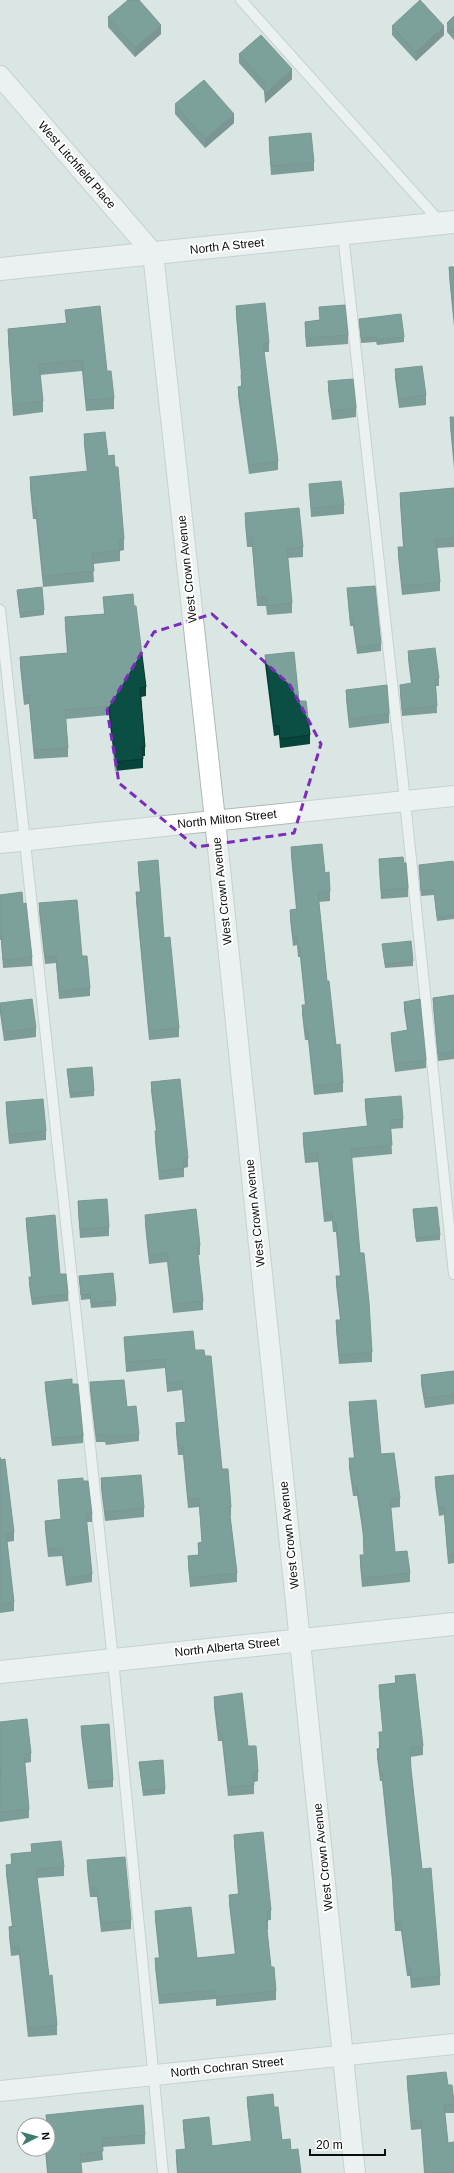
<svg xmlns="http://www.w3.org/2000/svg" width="454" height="2173" viewBox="0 0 454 2173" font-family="Arial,sans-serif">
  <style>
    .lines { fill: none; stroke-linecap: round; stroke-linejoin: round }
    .lane-casing { stroke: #aeb9b6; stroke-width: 12 }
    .street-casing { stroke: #aeb9b6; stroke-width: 22 }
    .secondary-casing { stroke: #aeb9b6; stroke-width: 24 }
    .lane { stroke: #fff; stroke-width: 10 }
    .street { stroke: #fff; stroke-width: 20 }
    .secondary { stroke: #fff; stroke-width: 22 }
    .wall { fill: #09443a }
    .shaded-wall { fill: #083730 }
    .building { fill: #0b4f44; stroke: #083730 }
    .marked { fill: none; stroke: #7b2cbf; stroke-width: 3; stroke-dasharray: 8 5; stroke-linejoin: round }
    .labels { text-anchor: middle; stroke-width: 4; stroke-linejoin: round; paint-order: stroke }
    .street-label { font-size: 12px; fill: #090c0b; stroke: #fff }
  </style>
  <rect width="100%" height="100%" fill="#dae6e3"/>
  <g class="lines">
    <g class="lane-casing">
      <g id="lane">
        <path d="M241 0 441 223"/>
        <path d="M343 234 405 801 454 1274"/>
        <path d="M0 610 113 1660 163 2173"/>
      </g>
    </g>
    <g class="street-casing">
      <g id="street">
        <path d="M0 76 153 253 215 820 355 2173"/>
        <path d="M0 843 454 796"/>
        <path d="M0 2091 454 2044"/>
      </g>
    </g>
    <g class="secondary-casing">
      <g id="secondary">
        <path d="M0 269 454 222"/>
        <path d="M0 1672 454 1624"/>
      </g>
    </g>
    <use href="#lane" class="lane"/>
    <use href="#street" class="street"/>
    <use href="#secondary" class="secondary"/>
  </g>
  <g class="wall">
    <path d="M454 16V40L447 32V23Z"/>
    <path d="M108 17 161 34 135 57 108 27Z"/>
    <path d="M392 26 444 35 416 61 392 35Z"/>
    <path d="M239 54 292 79 265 103 264 91 239 63Z"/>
    <path d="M175 104 234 123 205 148 175 114Z"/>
    <path d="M269 137 314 162V171L271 175 269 146Z"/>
    <path d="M449 267H454V327L449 276Z"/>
    <path d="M236 306 269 343V352H264L278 461V470L249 474 238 396V387L241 386V375L236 315Z"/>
    <path d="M319 307 348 335V344L306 347 305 331V322L320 320Z"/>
    <path d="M65 310 107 371 114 398V409L86 411 82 371 40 375 43 401V412L13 416 8 340V329L66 323Z"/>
    <path d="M359 319 404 337V342L377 345 376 342 361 343Z"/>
    <path d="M395 369 426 395V405L399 408 395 378Z"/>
    <path d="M328 381 356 408V417L332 420 328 390Z"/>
    <path d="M450 417H454V469L450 426Z"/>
    <path d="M84 434 108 456 124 539V550L120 551V561L93 564 94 582 43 587 36 519H33L30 488V477L87 472 84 445Z"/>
    <path d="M309 484 344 505V514L311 517Z"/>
    <path d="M454 488V547L437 548 440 582V591L402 595 398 556V547H403L400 502V493Z"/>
    <path d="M245 513 303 547V557L288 558 292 603V613L267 615 266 606H257L252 547H247L245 522Z"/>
    <path d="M347 588 381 644V651L357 654 353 626H350Z"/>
    <path d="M17 590 44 610V615L20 618Z"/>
    <path d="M103 597 134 606 146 687V696L141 697 145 747V756H143V768L115 771 109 715 66 719 68 748V757L34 759 29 704 24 705 20 666V657L67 653 65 626V617L104 614Z"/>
    <path d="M408 651 439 678V686H436L437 713 402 716 400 692V685L411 683 408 659Z"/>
    <path d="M265 655 299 701 310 735V744L280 748 279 735 274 736 265 664Z"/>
    <path d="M346 690 389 714V723L349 728 346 699Z"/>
    <path d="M291 847 325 873 330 891V901L319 902 327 981 336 1045 343 1083V1092L314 1095 308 1040H305L302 1014V1005H305L300 957H298L297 945 293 946 290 919V910L296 909 291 856Z"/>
    <path d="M379 859 404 863 408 888V897L381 899 379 868Z"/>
    <path d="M138 862 164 938 179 1028V1037L149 1040 136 901V892H140L138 871Z"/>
    <path d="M419 865 454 869V919L437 921 434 895 421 896Z"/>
    <path d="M0 895 23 904 32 957V966L3 968 1 940H0Z"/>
    <path d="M39 903 82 956 90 988V996L59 999 56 963 45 964 39 911Z"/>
    <path d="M382 944 413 961V966L385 968Z"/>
    <path d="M454 995V1059L438 1061 433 1005V998Z"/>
    <path d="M404 1002 426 1060V1068L395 1072 391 1041V1033L407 1030 404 1010Z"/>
    <path d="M0 1003 36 1028V1037L4 1041 0 1013Z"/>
    <path d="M67 1069 94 1091V1096L70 1098Z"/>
    <path d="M151 1082 188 1158V1167L184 1168V1177L159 1180 155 1140V1131H156L151 1091Z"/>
    <path d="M365 1099 403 1119V1128L391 1129 392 1154 351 1158 360 1253 372 1352V1362L339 1364 336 1330V1320H340L336 1285V1276H340L336 1232H333L332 1221 324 1222 318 1162 305 1163 303 1142V1133L367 1126 365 1108Z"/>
    <path d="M6 1102 46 1131V1140L9 1144 6 1111Z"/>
    <path d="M78 1201 109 1227V1236L80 1238 78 1210Z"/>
    <path d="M413 1209 440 1235V1240L416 1242Z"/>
    <path d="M145 1215 200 1245V1255H198L203 1301V1310L173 1313 167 1262 149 1264 145 1225Z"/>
    <path d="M26 1218 68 1294V1301L32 1305 29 1285V1277H31L26 1225Z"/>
    <path d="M79 1276 116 1301V1306L91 1308 90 1299 81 1300Z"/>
    <path d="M124 1337 195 1350 231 1507V1516H230L237 1573V1582L190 1587 188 1565V1556L198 1555V1543L202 1542 199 1507 188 1508 183 1455H178L176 1432V1423L185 1422 182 1390 167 1392 165 1368 126 1372Z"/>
    <path d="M454 1371V1404L425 1408 421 1384V1375Z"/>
    <path d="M45 1382 72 1384 83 1436V1443L52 1446 45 1389Z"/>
    <path d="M90 1382 127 1407 139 1434V1441L106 1445 105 1442H96L90 1390Z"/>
    <path d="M349 1402 381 1454 400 1498V1507L391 1508 395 1552 410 1573V1582L362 1587 360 1564V1555H364L363 1535 357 1496H353L349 1468V1458H354L349 1411Z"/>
    <path d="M0 1457 14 1532V1541L7 1542 14 1602V1611L0 1613Z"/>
    <path d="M454 1475V1563L448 1564 444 1515 439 1516 435 1485V1477Z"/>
    <path d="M101 1478 144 1508V1517L105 1521 101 1488Z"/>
    <path d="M58 1480 83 1481 92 1514V1522H86L92 1574V1582L66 1586 62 1556 48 1557 45 1529V1521L61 1519 58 1488Z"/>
    <path d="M395 1676 423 1746V1755L410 1757 411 1769 422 1869 440 1976V1985L411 1988 410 1976H407L401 1931H395L392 1880 382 1781H380L377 1758V1749L379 1748V1732H383L379 1694V1685L395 1683Z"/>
    <path d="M214 1697 248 1746 258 1772V1781L254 1782V1794L228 1796 222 1741H218L214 1706Z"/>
    <path d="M0 1722 31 1753V1762L25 1763 29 1809V1818L0 1822Z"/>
    <path d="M81 1726 113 1780V1787L88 1789 81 1734Z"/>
    <path d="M139 1762 165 1789V1794L143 1796Z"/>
    <path d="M234 1835 271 1910V1920H268V1930H267L271 1967 276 1991V2000L216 2006V1999L159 2004 155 1967V1958H159L155 1920V1911L197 1958 235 1955 229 1904V1895L238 1894 234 1844Z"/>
    <path d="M31 1844 64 1867V1876L37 1878 49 1976 57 2025V2035L28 2037 19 1955 11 1956 9 1936V1927L12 1926 6 1874V1865L11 1864V1854L31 1852Z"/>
    <path d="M87 1860 131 1920V1929L101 1932 97 1897H90L87 1869Z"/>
    <path d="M407 2076 448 2085 454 2102V2113H445L448 2143 454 2173H424L421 2129 411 2130 407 2085Z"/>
    <path d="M247 2097 274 2107 282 2140 291 2150 301 2173H177L176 2159V2150L185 2149 183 2128V2120L212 2146 251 2141 247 2105Z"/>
    <path d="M46 2115 145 2135V2144L102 2147 103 2160 81 2163 82 2173H47L45 2149H48V2125H46Z"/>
  </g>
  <g class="shaded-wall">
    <path d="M161 25V34L135 57V48Z"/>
    <path d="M444 26V35L416 61V52Z"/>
    <path d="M292 69V79L265 103V94Z"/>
    <path d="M234 114V123L205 148V139Z"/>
  </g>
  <g class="building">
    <path d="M128 0H139L161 25 135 48 108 17Z"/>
    <path d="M420 0 444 26 416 52 392 26Z"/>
    <path d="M454 16V31L447 23Z"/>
    <path d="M261 35 292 69 265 94 264 82 239 54Z"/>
    <path d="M204 80 234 114 205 139 175 104Z"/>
    <path d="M311 133 314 162 271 166 269 137Z"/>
    <path d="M449 267H454V318Z"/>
    <path d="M265 303 269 343H263L278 461 249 465 238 387 242 386 241 375H242L236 306Z"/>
    <path d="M345 305 348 335 306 338 305 322 320 320 319 307Z"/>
    <path d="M100 306 107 371H111L114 398 86 400 82 360 39 364 43 401 13 405 8 329 67 323 65 310Z"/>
    <path d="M401 314 404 337 377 340 376 337 361 338 359 319Z"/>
    <path d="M422 366 426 395 399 399 395 369Z"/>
    <path d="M353 379 356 408 332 411 328 381Z"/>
    <path d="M450 417H454V460Z"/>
    <path d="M105 432 108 456 114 455 115 467H118L124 539 119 540 120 550 92 553 94 571 43 576 36 508H33L30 477 88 471 84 434Z"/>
    <path d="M341 481 344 505 311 508 309 484Z"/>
    <path d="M454 488V538L436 539 440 582 402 586 398 547H404L400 493Z"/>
    <path d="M299 508 303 547 287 549 292 603 267 606 266 597H257L252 538H247L245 513Z"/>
    <path d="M375 586 381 644 357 647 353 618 350 619 347 588Z"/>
    <path d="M42 587 44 610 20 613 17 590Z"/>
    <path d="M133 594 134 606H136L146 687 140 688 145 747H142L143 759 115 762 109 706 65 710 68 748 34 750 29 695 24 696 20 657 68 653 65 617 105 614 103 597Z"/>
    <path d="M435 648 439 678 435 679 437 706 402 709 400 685 412 683 408 651Z"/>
    <path d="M294 652 299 701H306L310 735 280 739 279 726H274L265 655Z"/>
    <path d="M387 685 389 714 349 719 346 690Z"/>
    <path d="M322 844 325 873 329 872 330 891 318 893 327 981H329L336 1045 340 1044 343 1083 314 1086 308 1031H305L302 1005H306L300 948H298L297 936 293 937 290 910 297 909 291 847Z"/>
    <path d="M403 857 404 863H406L408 888 381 890 379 859Z"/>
    <path d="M158 860 164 938 170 937 179 1028 149 1031 136 892H141L138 862Z"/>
    <path d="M453 861 454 869V915L437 917 434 890 421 891 419 865Z"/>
    <path d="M22 892 23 904 26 903 32 957 3 960 1 931H0V895Z"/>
    <path d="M77 900 82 956H87L90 988 59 991 56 956 45 957 39 903Z"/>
    <path d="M411 941 413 961 385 964 382 944Z"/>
    <path d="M454 995V1052L438 1054 433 998Z"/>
    <path d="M32 999 36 1028 4 1032 0 1003Z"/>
    <path d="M420 999 426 1060 395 1064 391 1033 408 1030 404 1002Z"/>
    <path d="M92 1067 94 1091 70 1093 67 1069Z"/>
    <path d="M180 1079 188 1158 183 1159 184 1168 159 1171 155 1131H157L151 1082Z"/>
    <path d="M401 1096 403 1119 390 1120 392 1145 351 1149 360 1253H364L369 1302 372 1352 339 1355 336 1320H341L336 1276H341L336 1222 333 1223 332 1212 324 1213 318 1153 305 1154 303 1133 368 1126 365 1099Z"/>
    <path d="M43 1099 46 1131 9 1135 6 1102Z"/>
    <path d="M107 1199 109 1227 80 1229 78 1201Z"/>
    <path d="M437 1207 440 1235 416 1238 413 1209Z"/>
    <path d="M196 1209 200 1245 197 1246 203 1301 173 1304 167 1253 149 1255 145 1215Z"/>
    <path d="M55 1215 60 1274H66L68 1294 32 1298 29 1277H32L26 1218Z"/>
    <path d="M113 1273 116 1301 91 1303 90 1294 81 1295 79 1276Z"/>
    <path d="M193 1331 195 1350H204L205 1356H211L222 1469H228L231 1507H229L237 1573 190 1578 188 1556 199 1555 198 1543 202 1542 199 1498 188 1499 183 1446H178L176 1423 186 1422 182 1381 167 1383 165 1359 126 1362 124 1337Z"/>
    <path d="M454 1371V1395L425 1398 421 1375Z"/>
    <path d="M72 1379V1384H78L83 1436 52 1438 45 1382Z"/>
    <path d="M124 1380 127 1407 136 1406 139 1434 106 1437 105 1434 96 1435 90 1382Z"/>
    <path d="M376 1400 381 1454 394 1453 400 1498 390 1499 395 1552 407 1551 410 1573 362 1578 360 1555H364L363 1526 357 1487H353L349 1458H355L349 1402Z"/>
    <path d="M0 1457V1460L5 1459 14 1532 6 1533 14 1602 0 1604Z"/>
    <path d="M141 1475 144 1508 105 1512 101 1478Z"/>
    <path d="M454 1475V1555L448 1556 444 1507 439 1508 435 1477Z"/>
    <path d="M83 1478V1481H88L92 1514H86L92 1574 66 1578 62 1548 48 1549 45 1521 61 1519 58 1480Z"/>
    <path d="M415 1674 423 1746 410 1748 411 1769 422 1869 431 1868 440 1976 411 1979 410 1967H407L401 1921 395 1922 392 1871 382 1772H380L377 1749 380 1748 379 1732H383L379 1685 396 1683 395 1676Z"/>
    <path d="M242 1693 248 1746H256L258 1772H253L254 1785 228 1787 222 1732H218L214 1697Z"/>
    <path d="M27 1719 31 1753 24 1754 29 1809 0 1812V1777L1 1776 0 1766V1722Z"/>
    <path d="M109 1724 113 1780 88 1782 81 1726Z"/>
    <path d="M163 1760 165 1789 143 1791 139 1762Z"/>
    <path d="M263 1832 271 1910 267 1911 268 1921H266L271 1967H274L276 1991 216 1997V1990L159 1995 155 1958H160L155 1911 191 1907 197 1958 236 1954 229 1895 239 1894 234 1835Z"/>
    <path d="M61 1841 64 1867 36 1869 49 1976 52 1975 57 2025 28 2028 19 1946 11 1947 9 1927 13 1926 6 1865 12 1864 11 1854 32 1852 31 1844Z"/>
    <path d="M125 1857 131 1920 101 1923 97 1888H90L87 1860Z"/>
    <path d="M446 2072 448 2085H452L454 2102V2104L444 2105 448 2143 454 2142V2173H425L421 2120 411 2121 407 2076Z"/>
    <path d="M273 2094 274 2107H278L282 2140 290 2139 291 2150 298 2149 301 2173H178L176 2150 186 2149 183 2120 209 2117 212 2146 252 2141 247 2097Z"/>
    <path d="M143 2105 145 2135 102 2138 103 2151 80 2154 82 2173H48L46 2149H48V2125H47L46 2115Z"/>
  </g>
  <path d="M0 0H454V2173H0ZM212 614 290 685 321 744 294 833 196 847 119 783 107 710 154 632Z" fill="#dae6e3" fill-opacity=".55" fill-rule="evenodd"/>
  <path class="marked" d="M212 614 290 685 321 744 294 833 196 847 119 783 107 710 154 632Z"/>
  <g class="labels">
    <g class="street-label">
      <text transform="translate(77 165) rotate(49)" y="4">West Litchfield Place</text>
      <text transform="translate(227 246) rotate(-6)" y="4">North A Street</text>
      <text transform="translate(187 569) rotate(-96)" y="4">West Crown Avenue</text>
      <text transform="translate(227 819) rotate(-6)" y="4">North Milton Street</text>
      <text transform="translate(222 891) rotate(-96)" y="4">West Crown Avenue</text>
      <text transform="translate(255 1213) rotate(-96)" y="4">West Crown Avenue</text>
      <text transform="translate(289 1535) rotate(-96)" y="4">West Crown Avenue</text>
      <text transform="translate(227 1647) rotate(-6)" y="4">North Alberta Street</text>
      <text transform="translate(323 1857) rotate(-96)" y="4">West Crown Avenue</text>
      <text transform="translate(227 2067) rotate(-6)" y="4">North Cochran Street</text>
    </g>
  </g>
  <g transform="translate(36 2137) rotate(84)"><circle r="19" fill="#ffffff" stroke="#9d9e9d"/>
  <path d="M0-3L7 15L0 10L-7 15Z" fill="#3b7e70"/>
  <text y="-6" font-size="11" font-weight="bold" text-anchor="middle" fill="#090c0b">N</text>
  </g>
  <path d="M310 2149v6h75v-6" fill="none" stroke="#090c0b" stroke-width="2"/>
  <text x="316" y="2149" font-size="12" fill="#090c0b" stroke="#ffffff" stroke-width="3" paint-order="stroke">20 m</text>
</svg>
